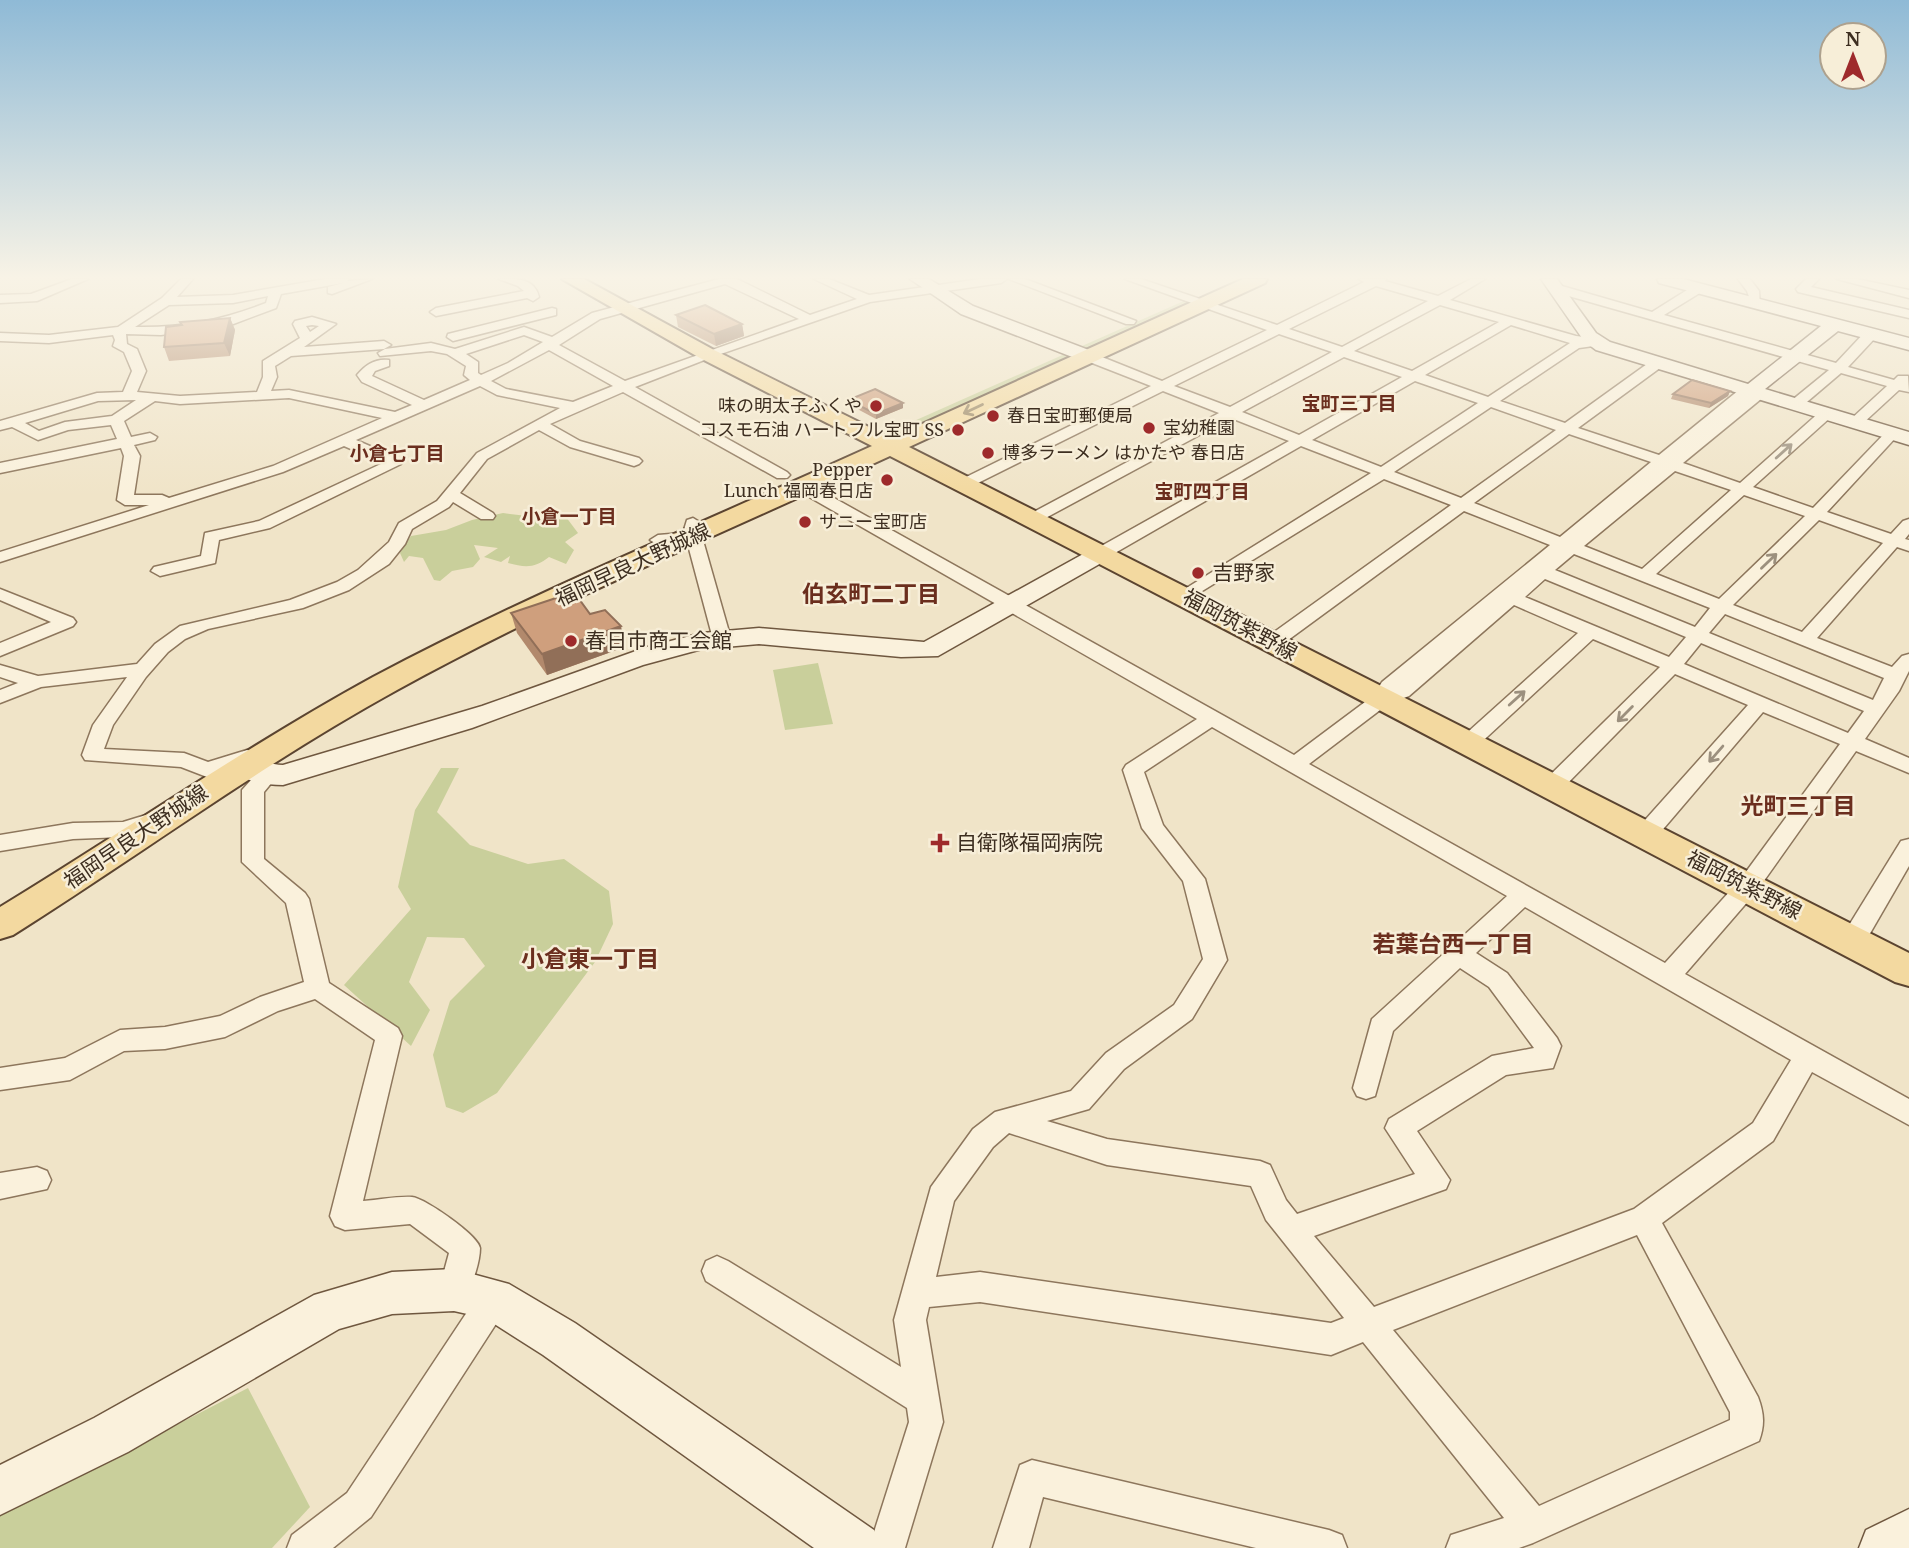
<svg xmlns="http://www.w3.org/2000/svg" width="1909" height="1548" viewBox="0 0 1909 1548" font-family="'Noto Serif','Noto Sans JP',serif">
  <style>
    .green { fill: #c9cf9b }
    .lines { fill: none; stroke-linecap: round; stroke-linejoin: round }
    .street-casing { stroke: #8d765c; stroke-width: 3 }
    .secondary-casing { stroke: #6f573f; stroke-width: 3 }
    .primary-casing { stroke: #5b4430; stroke-width: 4 }
    .street { fill: #faf1dc; fill-rule: evenodd }
    .secondary { fill: #faf1dc; fill-rule: evenodd }
    .primary { fill: #f3d9a0; fill-rule: evenodd }
    .wall { fill: #b2896c }
    .shaded-wall { fill: #916f58 }
    .building { fill: #cf9f7d; stroke: #916f58; stroke-width: 2 }
    .oneway { stroke: #988460 }
    .oneway2 { stroke: #9c907e }
    .poi-dot { fill: #9e2a2b; stroke: #f7eed8; stroke-width: 2.5 }
    .labels { text-anchor: middle; stroke-width: 5; stroke-linejoin: round; paint-order: stroke }
    .far-poi-label { font-size: 18px; fill: #3d2e20; stroke: #f7eed8; text-anchor: start }
    .far-neighbourhood-label { font-size: 19px; font-weight: bold; fill: #6b2e1e; stroke: #f7eed8 }
    .street-label { font-size: 21px; fill: #3d2e20; stroke: #f7eed8 }
    .poi-label { font-size: 21px; fill: #3d2e20; stroke: #f7eed8; text-anchor: start }
    .neighbourhood-label { font-size: 23px; font-weight: bold; fill: #6b2e1e; stroke: #f7eed8 }
  </style>
  <rect width="100%" height="100%" fill="#f0e4c8"/>
  <g class="green">
    <path d="M1186 300 1193 303 1089 349 1082 346Z"/>
    <path d="M1067 353 1074 356 895 436 887 433Z"/>
    <path d="M503 513 527 516 563 513 578 533 565 542 574 550 566 564 549 557C535 568 526 568 508 563L510 556 501 562 484 557 498 548 474 545 480 559 473 567 452 571 440 581 434 580 423 558 409 556 404 562 400 553 411 536 446 530 472 520Z"/>
    <path d="M818 663 833 724 785 730 773 670Z"/>
    <path d="M441 768H459L437 812 470 845 528 864 564 859 609 891 613 924 595 962 497 1093 463 1113 446 1107 433 1055 450 1001 485 966 464 938 427 937 409 982 430 1010 411 1046 344 985 411 909 398 887 415 810Z"/>
    <path d="M248 1388 310 1507 272 1548H0V1516Z"/>
  </g>
  <g class="lines">
    <g class="street-casing">
      <g id="street">
        <path d="M72 279H88L37 301 0 303V295L31 294Z"/>
        <path d="M181 279H193L177 297 233 295 325 279H349L347 281 372 279 332 294 328 293V287L343 283 281 294 276 308 228 326 161 335 126 334 127 344 137 349 146 371 137 392 180 396 257 392 263 377V361L300 338 293 324 295 321 312 317 336 324 304 347 384 341 391 345 384 349 291 356 275 366 277 377 271 391 289 390 395 412 412 405 362 382 357 375C365 365 376 358 389 360V366L375 371 372 376 424 400 470 380 464 375 466 366 447 354 431 351 380 356 378 353 385 349 431 343 455 349 524 327 552 337 592 313 719 279H737L810 315 857 299 814 279H829L869 295 980 279H1007L1001 283 870 302 712 357 635 387 787 472 790 475 787 478H777L623 392 550 424 580 441 639 458 642 461 639 464 634 466 570 447 539 430 487 459 460 493 493 513 495 516 493 519H481L453 502 449 507 412 529 405 544 389 564 349 590 303 608 208 629 185 639 168 652 146 677 113 725 104 749 184 753 208 762 247 750 254 752 257 757 254 762 207 777 181 767 85 760 82 755 93 725 127 677 41 687 0 703V690L18 683 0 677V665L38 676 137 664 155 644 180 626 290 600 337 582 358 570 389 542 399 523 437 501 477 453 560 408 497 395 480 386 356 440 395 457 401 464 270 528 219 540 215 563 160 576 151 571 154 567 201 556 205 533 259 521 383 463 344 446 283 472 0 562V552L149 505H125L117 500 124 456 121 448 0 473V463L117 439 111 425 68 430 38 440 12 427 0 430V421L97 393 123 392 132 371 124 352 113 346 115 340 113 335 49 343 0 341V333L49 335 118 327 162 298ZM725 284 799 319 625 381 559 345 600 319ZM268 296 266 303C222 320 183 328 135 327L169 305 233 303ZM312 325 319 326 310 332 306 326ZM524 335 543 342 508 363 481 375 478 373V362L466 354ZM549 350 613 386 573 402 506 389 491 381ZM289 398 382 418 273 466 169 498 162 495H134L140 456 134 445 155 440 157 437 150 433 131 437 124 421 155 401 180 404ZM136 400 112 416 65 422 39 431 25 423 98 401Z"/>
        <path d="M499 279C515 278 535 278 539 297L533 301 527 298 436 316 430 312 436 308 524 291 518 286Z"/>
        <path d="M1009 279H1025L1136 321 1134 324H1126Z"/>
        <path d="M1125 279H1141L1277 325 1364 282 1359 279H1386L1385 281 1438 296 1471 279H1485L1450 300 1576 336 1601 339 1602 342 1601 345 1579 348 1500 401 1565 423 1654 359H1664V365L1578 428 1659 455 1739 390 1757 387 1763 396 1761 399 1683 463 1740 483 1822 410H1832V416L1753 487 1813 508 1887 431H1897L1899 434 1827 512 1891 534 1903 521 1909 519V534L1905 539 1909 540V551L1897 547 1817 638 1892 667 1902 656 1909 654V671L1899 691 1865 739 1909 758V773L1856 751 1756 892 1685 974 1909 1099V1125L1812 1072 1773 1141 1662 1223 1758 1397C1764 1413 1765 1425 1759 1441L1533 1543 1519 1548H1446L1451 1535 1504 1518 1363 1342 1331 1355 980 1302 929 1307 926 1320 943 1422 905 1548H869L909 1422 907 1408 706 1281 702 1271 706 1261 717 1256 728 1261 901 1367 894 1320 931 1187 973 1129 995 1112 1071 1091 1106 1053 1174 1005 1203 959 1183 881 1142 828 1123 770 1126 765 1197 719 797 490 795 487 797 484H809L1294 755 1373 696 1382 682 1550 545 1464 511 1280 646 1273 648 1264 642 1266 638 1451 505 1384 479 1186 601 1177 596 1180 592 1371 473 1301 446 1108 557H1096L1094 553 1096 549 1289 441 1231 418 1040 521H1028L1026 518 1028 515 1219 413 1163 391 970 487H958L956 484 958 481 1151 386 1082 359V353H1092L1162 381 1267 330ZM1376 286 1428 301 1342 347 1289 329ZM1440 305 1499 322 1412 371 1354 351ZM1511 325 1570 343 1488 397 1425 375ZM1279 334 1332 352 1230 407 1174 386ZM1344 357 1402 377 1299 435 1242 412ZM1415 381 1478 403 1381 467 1312 440ZM1491 407 1556 430 1461 498 1394 472ZM1569 434 1651 462 1560 537 1474 503ZM1675 471 1731 490 1642 569 1584 546ZM1744 495 1805 516 1719 599 1656 574ZM1819 520 1883 543 1802 632 1733 605ZM1574 554 1710 608 1695 627 1555 570ZM1545 579 1686 637 1669 657 1525 597ZM1514 605 1578 633 1460 739 1457 744 1460 749H1474L1593 639 1660 667 1543 782 1540 787 1543 792 1551 794 1559 792 1675 674 1748 705 1637 829 1634 835 1637 841 1645 843 1653 841 1763 712 1840 744 1740 880 1665 963 1309 764 1388 704 1409 696ZM1725 614 1884 678 1873 700 1709 633ZM1701 643 1864 711 1848 733 1684 664ZM1212 727 1507 896 1372 1019 1353 1088 1357 1096 1366 1099 1375 1096 1393 1031 1460 968 1489 987 1534 1048 1492 1056 1389 1119 1385 1128 1415 1174 1297 1214 1286 1200 1270 1165 1260 1161 1107 1139 1047 1121 1089 1109 1124 1069 1192 1019 1227 960 1205 879 1163 825 1144 772ZM1525 907 1791 1060 1753 1123 1634 1209 1374 1307 1314 1236 1446 1189 1450 1180 1417 1131 1506 1075 1553 1068 1561 1046 1557 1038 1507 973 1476 953ZM1009 1133 1107 1165 1251 1186 1266 1220 1344 1318 1331 1323 980 1272 936 1277 954 1201 993 1147ZM1637 1235 1730 1412V1420L1539 1506 1393 1330Z"/>
        <path d="M1738 279H1750L1759 291 1760 306H1752L1747 291Z"/>
        <path d="M1806 279H1819L1811 287 1909 310V318L1798 292 1796 289Z"/>
        <path d="M1837 279H1857L1909 290V298Z"/>
        <path d="M1555 284 1652 312 1695 285H1703V291L1664 315 1836 363 1866 331H1876V337L1848 367 1894 380 1898 376H1908L1909 392 1899 390 1861 425H1851L1849 422 1851 419 1887 386 1841 373 1801 407H1791V401L1829 370 1551 291V285Z"/>
        <path d="M552 308 556 309V315L453 341 447 337 448 334Z"/>
        <path d="M693 518 701 523 698 536 704 544 731 639 729 643H715L713 639 688 545 686 542 658 545 650 540 658 535 683 533 687 520Z"/>
        <path d="M0 589 73 618 76 622 73 626 0 656V643L51 622 0 600Z"/>
        <path d="M267 768 274 770 278 775 264 792V859L305 893 309 899 329 983 398 1028 402 1036 363 1201C379 1200 397 1196 412 1197 425 1198 479 1236 480 1248 480 1264 471 1286 465 1301L454 1305 443 1301 439 1290 449 1253 410 1224 345 1230 335 1226 330 1216 375 1040 315 999 278 1011 225 1037 165 1049 124 1051 70 1080 0 1090V1068L65 1058 120 1030 165 1027 220 1016 260 997 304 982 286 903 242 862V790L260 770Z"/>
        <path d="M149 814 157 817 160 822 157 827 123 837 73 839 0 851V835L73 823 123 822Z"/>
        <path d="M1909 839V866L1861 949 1852 951 1843 949 1840 942 1843 935 1901 841Z"/>
        <path d="M37 1167 47 1171 51 1180 47 1189 0 1199V1173Z"/>
        <path d="M494 1284 505 1288 509 1299 505 1310 371 1517 333 1548H287L292 1535 347 1493 483 1288Z"/>
        <path d="M1032 1460 1329 1530 1342 1535 1347 1548H1256L1043 1497 1029 1548H993L1020 1465Z"/>
      </g>
    </g>
    <g class="secondary-casing">
      <g id="secondary">
        <path d="M910 279H929L973 306 1094 352 1096 356 1094 360H1080L961 314Z"/>
        <path d="M1541 279H1557L1596 333 1610 342 1748 384 1821 326 1659 283 1657 279H1683L1909 338V350L1838 331 1765 389 1909 432V445L1596 350 1584 341Z"/>
        <path d="M1102 546 1110 548 1114 553 1110 558 938 656 901 657 759 644 702 649 643 665 472 728 283 785C265 785 239 781 229 765L234 758C251 753 265 765 283 765L482 706 647 647 702 633 759 628 924 642 1094 548Z"/>
        <path d="M454 1269 509 1284 575 1323 874 1530 881 1548H814L543 1355 485 1318 454 1311 392 1314 339 1329 128 1452 0 1515V1465L94 1418 314 1295 392 1272Z"/>
        <path d="M1909 1509V1548H1859L1866 1530Z"/>
      </g>
    </g>
    <g class="primary-casing">
      <path id="primary" d="M562 279H584L714 350 891 438 1243 279H1267L1265 283 909 447 1909 953V986L1895 982C1560 806 1227 628 890 456 725 532 556 602 397 690 264 763 141 854 13 935L0 939V907C125 831 245 747 373 677 535 591 705 522 872 446L700 358Z"/>
    </g>
    <use href="#street" class="street"/>
    <use href="#secondary" class="secondary"/>
    <use href="#primary" class="primary"/>
  </g>
  <g class="wall">
    <path d="M676 315 742 324 744 336 716 346 678 327Z"/>
    <path d="M230 318 235 330 230 356 169 361 164 347Z"/>
    <path d="M1730 391 1728 396 1709 408 1671 399 1673 394Z"/>
    <path d="M848 400 903 403V408L876 419 848 404Z"/>
    <path d="M511 613 590 614 625 647 547 675 517 633Z"/>
  </g>
  <g class="shaded-wall">
    <path d="M230 318 235 330 230 356 224 343Z"/>
    <path d="M742 324 744 336 716 346 714 334Z"/>
    <path d="M1730 391 1728 396 1709 408 1711 403Z"/>
    <path d="M903 403V408L876 419V414Z"/>
    <path d="M621 626 625 647 547 675 542 654Z"/>
  </g>
  <g class="building">
    <path d="M705 305 742 324 714 334 676 315Z"/>
    <path d="M230 318 224 343 164 347 166 327 182 325 180 322Z"/>
    <path d="M1692 380 1730 391 1711 403 1673 394Z"/>
    <path d="M875 389 903 403 876 414 848 400Z"/>
    <path d="M574 592 590 614 605 610 621 626 542 654 511 613Z"/>
  </g>
  <defs><path id="oneway-shaft" d="M-6 0H5M1.5-3L5.5 0L1.5 3" fill="none" stroke-width="1.6" stroke-linecap="round" stroke-linejoin="round" transform="scale(1.75)"/></defs>
  <use class="oneway" href="#oneway-shaft" transform="translate(973 409) rotate(155)"/>
  <g class="oneway2">
    <use href="#oneway-shaft" transform="translate(1784 451) rotate(-42)"/>
    <use href="#oneway-shaft" transform="translate(1769 561) rotate(-44)"/>
    <use href="#oneway-shaft" transform="translate(1517 698) rotate(-42)"/>
    <use href="#oneway-shaft" transform="translate(1625 714) rotate(135)"/>
    <use href="#oneway-shaft" transform="translate(1716 754) rotate(131)"/>
  </g>
  <linearGradient id="sky" x2="0" y2="1"><stop stop-color="#8fbad6"/><stop offset="0.56" stop-color="#f8f3e6"/><stop offset="1" stop-color="#f8f3e6" stop-opacity="0"/></linearGradient>
  <rect width="1909" height="495" fill="url(#sky)"/>
  <g class="poi-dot">
    <circle cx="876" cy="406" r="7"/>
    <circle cx="993" cy="416" r="7"/>
    <circle cx="1149" cy="428" r="7"/>
    <circle cx="958" cy="430" r="7"/>
    <circle cx="988" cy="453" r="7"/>
    <circle cx="887" cy="480" r="7"/>
    <circle cx="805" cy="522" r="7"/>
    <circle cx="1198" cy="573" r="7"/>
    <circle cx="571" cy="641" r="7"/>
    <path d="M936.5 832.5h7v7h7v7h-7v7h-7v-7h-7v-7h7z"/>
  </g>
  <g class="labels">
    <g class="far-poi-label">
      <text x="862" y="412" text-anchor="end">味の明太子ふくや</text>
      <text x="1007" y="422">春日宝町郵便局</text>
      <text x="1163" y="434">宝幼稚園</text>
      <text x="944" y="436" text-anchor="end">コスモ石油 ハートフル宝町 SS</text>
      <text x="1002" y="459">博多ラーメン はかたや 春日店</text>
      <text x="873" y="476" text-anchor="end">Pepper<tspan x="873" dy="21">Lunch 福岡春日店</tspan></text>
      <text x="819" y="528">サニー宝町店</text>
    </g>
    <g class="far-neighbourhood-label">
      <text x="1349" y="410">宝町三丁目</text>
      <text x="397" y="460">小倉七丁目</text>
      <text x="1202" y="498">宝町四丁目</text>
      <text x="569" y="523">小倉一丁目</text>
    </g>
    <g class="street-label">
      <text transform="translate(633 565) rotate(-25)" y="7">福岡早良大野城線</text>
      <text transform="translate(1240 625) rotate(28)" y="7">福岡筑紫野線</text>
      <text transform="translate(136 837) rotate(-34)" y="7">福岡早良大野城線</text>
      <text transform="translate(1744 885) rotate(27)" y="7">福岡筑紫野線</text>
    </g>
    <g class="poi-label">
      <text x="1212" y="580">吉野家</text>
      <text x="585" y="648">春日市商工会館</text>
      <text x="956" y="850">自衛隊福岡病院</text>
    </g>
    <g class="neighbourhood-label">
      <text x="871" y="602">伯玄町二丁目</text>
      <text x="1798" y="814">光町三丁目</text>
      <text x="1453" y="952">若葉台西一丁目</text>
      <text x="590" y="967">小倉東一丁目</text>
    </g>
  </g>
  <g transform="translate(1853 56)"><circle r="33" fill="#f7eed8" stroke="#ada18e" stroke-width="2"/>
  <path d="M0-5L12 26L0 18L-12 26Z" fill="#9e2a2b"/>
  <text y="-10" font-size="19" font-weight="bold" text-anchor="middle" fill="#3d2e20">N</text>
  </g>
</svg>
